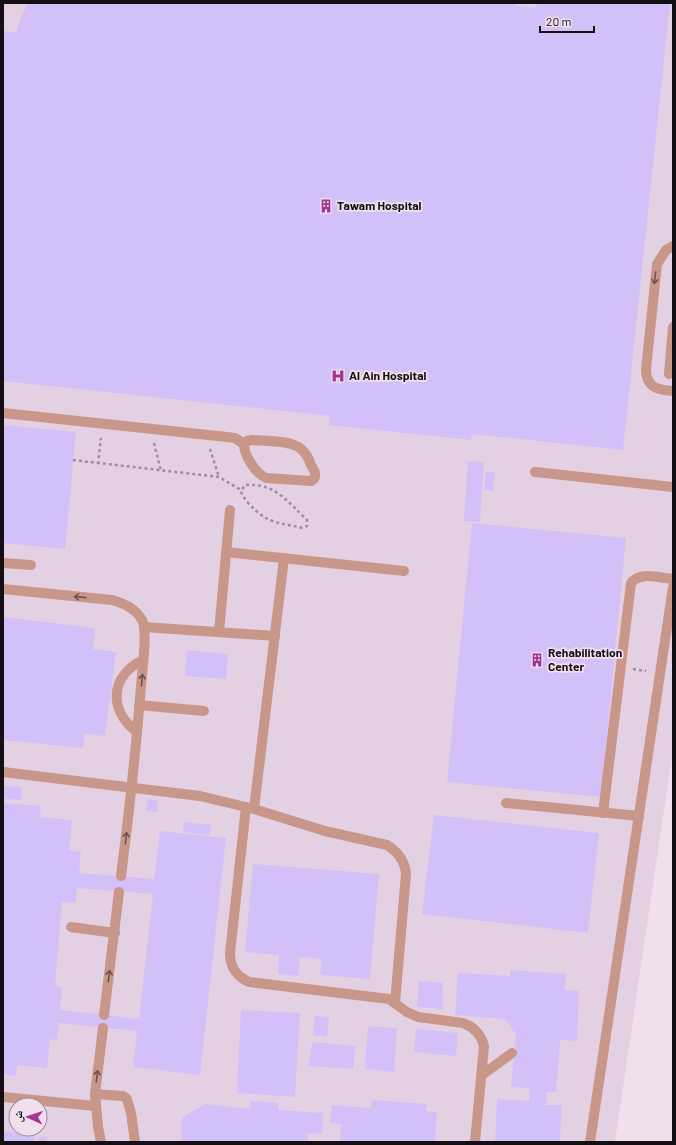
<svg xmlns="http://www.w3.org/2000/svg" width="676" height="1145" viewBox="0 0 676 1145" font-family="Barlow,'Noto Naskh Arabic',sans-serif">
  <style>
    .medical { fill: #e3d1e3; fill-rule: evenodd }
    .building { fill: #d3c0f8; fill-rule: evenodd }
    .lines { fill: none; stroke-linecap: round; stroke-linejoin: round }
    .path { stroke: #9c909a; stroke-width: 2.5; stroke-dasharray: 3 3; stroke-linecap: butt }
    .lane { stroke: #c8978a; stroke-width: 10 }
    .oneway { stroke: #6e534f }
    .labels { text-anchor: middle; stroke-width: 3.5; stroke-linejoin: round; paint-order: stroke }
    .poi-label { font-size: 12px; font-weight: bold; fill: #140f14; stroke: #f0e0ee; text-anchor: start }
  </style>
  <rect width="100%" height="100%" fill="#f0e0ee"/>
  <path class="medical" d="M3 3H673V749L615 1142H3ZM16 1105H40V1129H16Z"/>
  <g class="building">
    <path d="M28 3H514L519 6 536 8 537 3H670L623 450 472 434 471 440 329 425 330 416 3 381V31L16 32 21 17Z"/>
    <path d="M3 425 76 432 65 549 3 543Z"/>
    <path d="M468 461 484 462 480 522 464 521Z"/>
    <path d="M486 471 495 472 493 491 484 490Z"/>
    <path d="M472 523 626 538 601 797 447 782Z"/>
    <path d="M3 617 95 628 93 649 116 652 105 736 85 734 83 748 3 740Z"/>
    <path d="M187 650 228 654 226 679 185 676Z"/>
    <path d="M3 786 22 787 21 800 3 799Z"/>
    <path d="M148 799 158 801 157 812 146 811Z"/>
    <path d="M3 803 41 806 40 817 72 820 69 850 81 852 79 873 154 879 160 831 226 838 200 1075 133 1067 137 1031 59 1023 57 1040 50 1039 47 1068 17 1065 16 1076 3 1074ZM77 888 153 894 139 1019 60 1010 62 987 55 986 62 902 76 903Z"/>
    <path d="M434 815 599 833 588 933 422 914Z"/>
    <path d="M184 822 211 825 210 835 183 832Z"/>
    <path d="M253 864 379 874 370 979 320 975 322 959 300 957 298 976 278 974 279 955 245 952Z"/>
    <path d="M510 970 566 974 565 990 579 991 577 1041 560 1040 556 1092H547L546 1105H562L560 1142H495L497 1099 529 1101 530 1088 511 1087 516 1035 505 1019 455 1015 458 973 510 976Z"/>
    <path d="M419 981 443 983 442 1009 417 1007Z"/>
    <path d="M241 1010 300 1013 295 1097 237 1093Z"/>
    <path d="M315 1016 329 1017 327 1037 313 1035Z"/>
    <path d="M368 1026 397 1028 394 1072 365 1069Z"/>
    <path d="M416 1029 458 1033 456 1056 414 1052Z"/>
    <path d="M312 1042 355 1046 353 1069 309 1066Z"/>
    <path d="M372 1100 427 1104 426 1111 437 1112 435 1142H340L341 1124 330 1123 332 1105 371 1108Z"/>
    <path d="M251 1101 278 1103V1110L323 1113 322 1134 308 1133V1142H181L182 1118 205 1104 251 1109Z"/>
    <path d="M3 1131 35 1134 34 1142H3Z"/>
    <path d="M38 1137H47L46 1142H38Z"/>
  </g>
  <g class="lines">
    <g class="path">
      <path d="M154 443 161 471"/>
      <path d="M210 449 219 477"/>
      <path d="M73 460 219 477 241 490"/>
      <path d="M98 464 101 438"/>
      <path d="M246 485C275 483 287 501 307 520V526L303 528C276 522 268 524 248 503 245 498 241 495 241 490Z"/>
      <path d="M633 669 646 671"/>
    </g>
    <g class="lane">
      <path d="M673 246 666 250 657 264 646 369C646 388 658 390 673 391"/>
      <path d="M669 374 673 327"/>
      <path d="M3 413 227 437 235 438 244 444"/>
      <path d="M252 440C265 441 292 440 301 449 306 453 309 459 311 465 314 470 317 474 314 479L311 481 266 478C255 473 244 455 244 444L247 441Z"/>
      <path d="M535 472 673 487"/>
      <path d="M226 552 404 571"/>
      <path d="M3 563 31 565"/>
      <path d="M3 589 112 600C123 603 136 609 142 620 148 630 142 672 141 686 136 750 129 813 121 876"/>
      <path d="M144 627 275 636"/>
      <path d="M219 632 230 510"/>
      <path d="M139 705 204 711"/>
      <path d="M137 732C108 710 110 676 143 660"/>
      <path d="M3 772 200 796 254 809 325 831 387 845C398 852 405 861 406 874L395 1003"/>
      <path d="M506 803 639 816"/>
      <path d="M246 807 230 953C230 967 236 976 249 982L389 999 407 1012 418 1017 463 1023C474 1027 481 1034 484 1046L475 1142"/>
      <path d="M254 809 284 558"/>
      <path d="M603 813 631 583C640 571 660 578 673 579"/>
      <path d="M71 927 115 933"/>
      <path d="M104 1015 119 892"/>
      <path d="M482 1075 512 1053"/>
      <path d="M95 1094 123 1096 127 1099 131 1113 135 1142"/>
      <path d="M3 1097 95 1106"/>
      <path d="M101 1142 98 1127 95 1094 103 1028"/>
      <path d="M590 1142 673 587"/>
    </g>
  </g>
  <defs><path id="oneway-shaft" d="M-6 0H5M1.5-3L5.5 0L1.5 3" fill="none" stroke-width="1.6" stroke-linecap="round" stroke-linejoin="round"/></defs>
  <g class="oneway">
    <use href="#oneway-shaft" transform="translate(655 278) rotate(96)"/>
    <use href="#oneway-shaft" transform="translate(80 597) rotate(-174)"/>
    <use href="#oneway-shaft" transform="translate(142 680) rotate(-85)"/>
    <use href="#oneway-shaft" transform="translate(126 838) rotate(-83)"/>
    <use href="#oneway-shaft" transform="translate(109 976) rotate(-83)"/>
    <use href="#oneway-shaft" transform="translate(97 1076) rotate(-83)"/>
  </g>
  <defs>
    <g id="building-bare" transform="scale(1.08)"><path d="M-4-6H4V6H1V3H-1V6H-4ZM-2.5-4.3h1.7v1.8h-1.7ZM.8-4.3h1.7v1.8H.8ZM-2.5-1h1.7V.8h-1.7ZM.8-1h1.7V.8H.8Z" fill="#a33491" stroke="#f0e0ee" stroke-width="2.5" paint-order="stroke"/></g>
    <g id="hospital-bare" transform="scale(1.08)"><path d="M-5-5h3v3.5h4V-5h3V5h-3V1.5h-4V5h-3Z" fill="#a33491" stroke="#f0e0ee" stroke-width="2.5" paint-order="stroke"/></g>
  </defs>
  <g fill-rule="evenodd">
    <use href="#building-bare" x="326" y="206"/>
    <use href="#hospital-bare" x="338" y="376"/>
    <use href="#building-bare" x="537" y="660"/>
  </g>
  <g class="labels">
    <g class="poi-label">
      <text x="337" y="210">Tawam Hospital</text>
      <text x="349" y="380">Al Ain Hospital</text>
      <text x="548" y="657">Rehabilitation<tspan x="548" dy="14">Center</tspan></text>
    </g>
  </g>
  <rect width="676" height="1145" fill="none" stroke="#140f14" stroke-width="8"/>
  <g transform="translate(28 1117) rotate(273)"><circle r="19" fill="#f0e0ee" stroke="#988c97"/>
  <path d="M0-3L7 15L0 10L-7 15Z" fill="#a33491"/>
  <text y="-6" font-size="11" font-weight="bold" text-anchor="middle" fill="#140f14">ش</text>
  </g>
  <path d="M540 26v6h54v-6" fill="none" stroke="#140f14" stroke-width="2"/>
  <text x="546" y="26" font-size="12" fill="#140f14" stroke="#f0e0ee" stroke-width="3" paint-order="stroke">20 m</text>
</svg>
